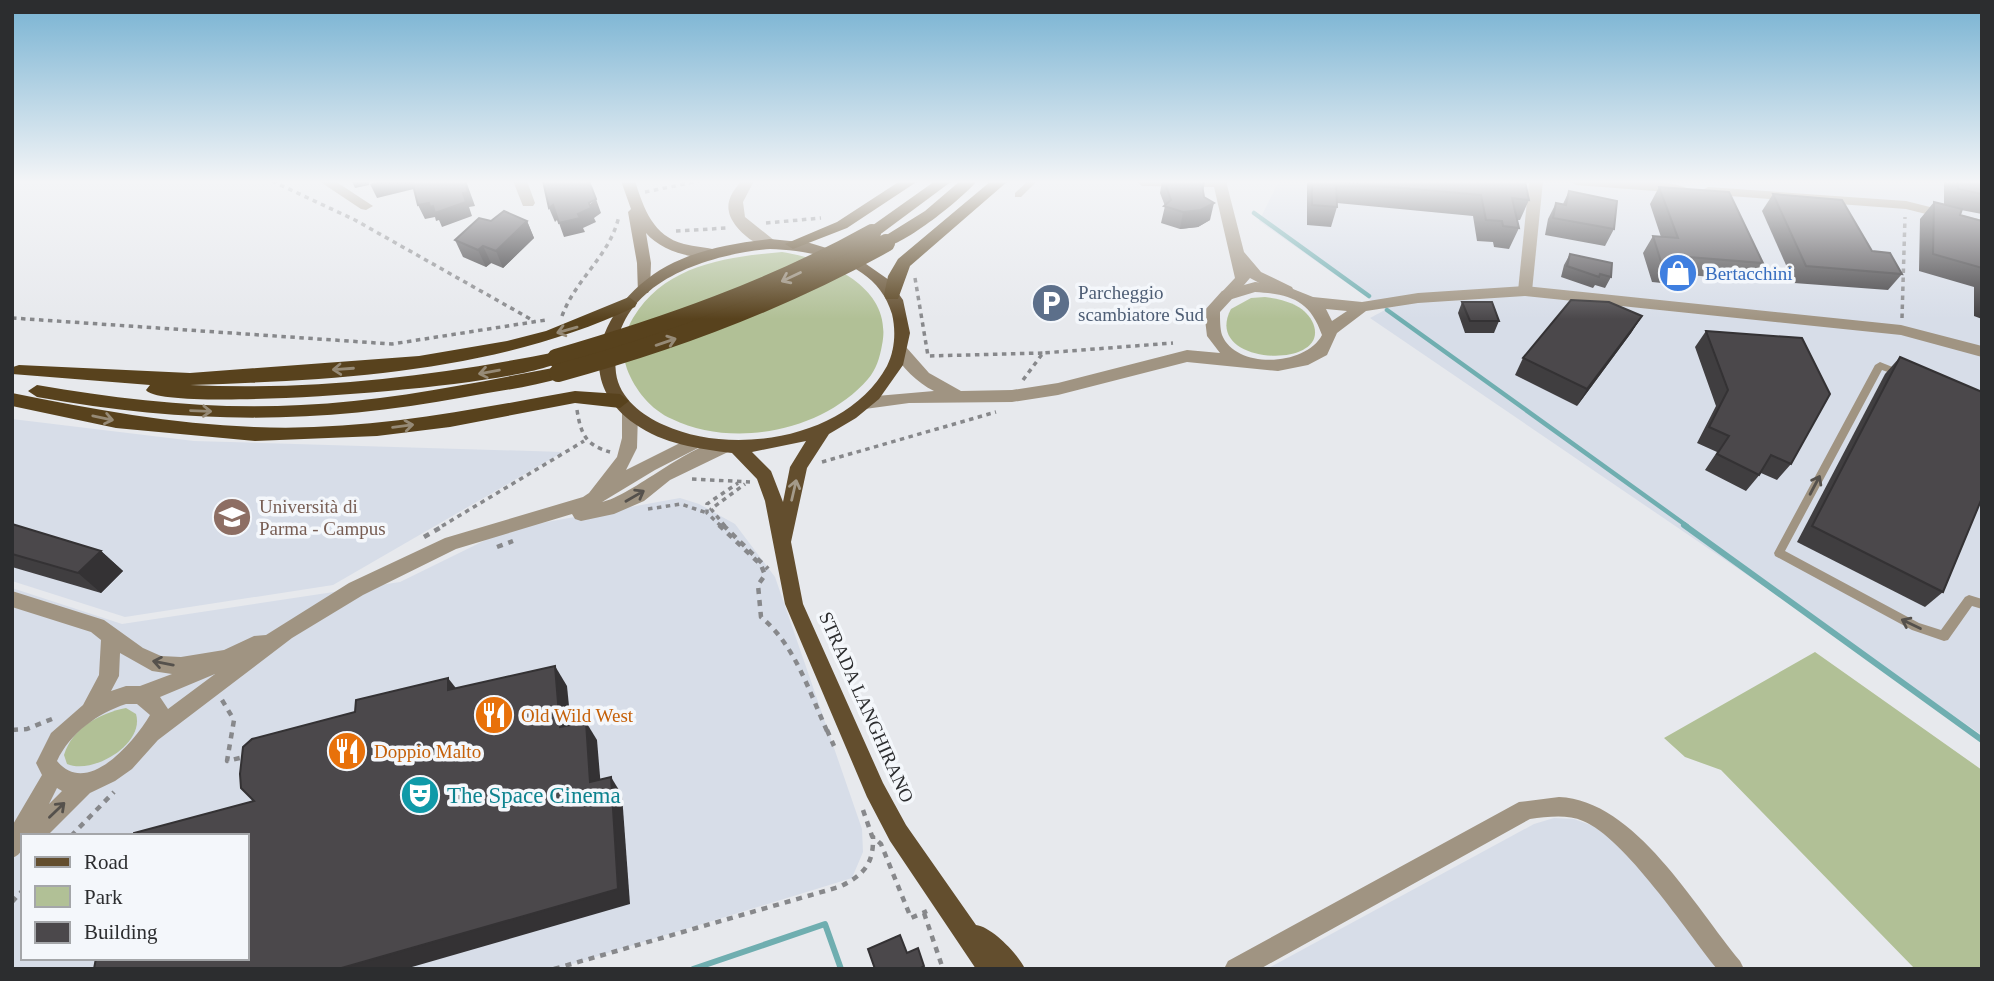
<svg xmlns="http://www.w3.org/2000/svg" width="1994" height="981" viewBox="0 0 1994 981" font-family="'Times New Roman',serif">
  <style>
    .built { fill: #d7dde8; fill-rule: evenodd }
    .green { fill: #b1c096 }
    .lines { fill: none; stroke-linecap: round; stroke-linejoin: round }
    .stream-far1 { stroke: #6faeb0; stroke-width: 4.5 }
    .stream { stroke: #6faeb0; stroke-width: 6 }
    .path-far1 { stroke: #87888b; stroke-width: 3.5; stroke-dasharray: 4.5 4.5; stroke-linecap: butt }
    .path { stroke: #87888b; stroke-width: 4.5; stroke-dasharray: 6 6; stroke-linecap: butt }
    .service { fill: #a09482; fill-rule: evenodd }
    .minor { fill: #a09482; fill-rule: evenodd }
    .tertiary { fill: #a09482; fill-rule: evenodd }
    .secondary { fill: #7d6b51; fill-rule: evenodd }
    .primary { fill: #634e2e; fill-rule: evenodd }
    .trunk { fill: #58421d; fill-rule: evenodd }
    .trunk-bridge { stroke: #58421d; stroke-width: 18 }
    .wall { fill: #403e40 }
    .shaded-wall { fill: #343234 }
    .building { fill: #4b484b; stroke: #343234; stroke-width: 2 }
    .oneway { stroke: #968a76 }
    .oneway2 { stroke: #55514c }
    .oneway3 { stroke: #a49a8a }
    .labels { text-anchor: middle; stroke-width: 7; stroke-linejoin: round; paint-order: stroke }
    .shop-label { font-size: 19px; fill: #366cbe; stroke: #f4f7fb; text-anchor: start }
    .service-label { font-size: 19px; fill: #4e5e75; stroke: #f4f7fb; text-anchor: start }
    .education-label { font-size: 19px; fill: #785e54; stroke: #f4f7fb; text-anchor: start }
    .street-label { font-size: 19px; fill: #2c2d2f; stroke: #f4f7fb }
    .food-label { font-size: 19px; fill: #c56008; stroke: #f4f7fb; text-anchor: start }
    .near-culture-label { font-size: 23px; fill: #0d838f; stroke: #f4f7fb; text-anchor: start }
  </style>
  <rect width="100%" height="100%" fill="#e7e9ed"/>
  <g class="built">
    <path d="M1279 181H1982V735L1370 318 1385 310 1259 221Z"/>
    <path d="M12 419 194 441 563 452 333 585 125 617 12 581Z"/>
    <path d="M680 498 699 504 735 524 775 577 862 829 863 852 852 878 556 969H12V588L122 624 400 582 508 529ZM23 836H247V958H23Z"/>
    <path d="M1554 818 1574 819 1599 828 1618 842 1724 969H1267L1534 824Z"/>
  </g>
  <g class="green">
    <path d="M782 252C827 259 894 287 882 345 880 357 876 370 868 379 823 431 734 449 672 419 651 410 635 390 627 369 621 351 623 335 633 318 665 265 725 257 782 252Z"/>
    <path d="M1265 297C1282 299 1303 304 1312 321 1337 371 1200 367 1231 309L1251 298Z"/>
    <path d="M1815 652 1982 770V969H1915L1721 770 1685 757 1664 738Z"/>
    <path d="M126 708 136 714C145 744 93 775 67 764L64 755C72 728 100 713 126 708Z"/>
  </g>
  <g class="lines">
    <g class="stream-far1">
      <path d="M1254 213 1369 296"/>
      <path d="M1387 310 1687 526"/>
    </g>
    <g class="stream">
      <path d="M1684 525 1982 740"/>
      <path d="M693 969 825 924 841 969"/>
    </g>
    <g class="path-far1">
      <path d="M272 181 355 220 534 321"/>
      <path d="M645 192 699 181"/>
      <path d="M766 223 821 218"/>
      <path d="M676 231 727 228"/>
      <path d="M915 278 928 356 1043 353"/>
      <path d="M562 316C576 278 610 256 619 216"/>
      <path d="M12 318 392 344 546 320"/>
      <path d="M1902 318 1905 217"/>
      <path d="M1023 380 1043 353 1173 343"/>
      <path d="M577 410C581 435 586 445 610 452"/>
      <path d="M822 462 996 412"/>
      <path d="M692 479 750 482"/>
      <path d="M648 509 681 504 707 513"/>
      <path d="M442 526 584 441"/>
      <path d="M721 526 707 513V504L738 483"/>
      <path d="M725 526 711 509 745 484"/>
    </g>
    <g class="path">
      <path d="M719 525 761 565 765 575 758 585 761 617C795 645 809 691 827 731"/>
      <path d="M723 525 768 569"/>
      <path d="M424 537 445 525"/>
      <path d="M497 547 513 541"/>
      <path d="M222 700 234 720 227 761 244 757"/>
      <path d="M12 730 27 729 52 719"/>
      <path d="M827 730 834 746"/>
      <path d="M863 810 872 836 881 844 911 918 927 911"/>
      <path d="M71 836 114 792"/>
      <path d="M12 902 23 890"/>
      <path d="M924 913 943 969"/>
      <path d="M554 969 839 887C864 875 874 864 873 836"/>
    </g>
    <g class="service">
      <path d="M1028 181H1037L1021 197H1015V193Z"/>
      <path d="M1880 362 1905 372 1907 374 1902 377 1882 370 1785 551 1919 623 1941 630 1965 597 1969 595 1982 599V609L1972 606 1948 640 1944 641 1912 630 1775 556 1774 553 1875 365Z"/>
    </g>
    <g class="minor">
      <path d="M319 181H335L373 206 366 210 361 209Z"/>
      <path d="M513 181H527L535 203 533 206H523Z"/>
      <path d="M741 181H754L743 202 745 217 775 241V247C759 251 732 228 729 212 726 200 734 190 741 181Z"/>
      <path d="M1136 181H1226L1244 252 1261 272 1292 287 1294 291 1292 295H1282L1250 278 1232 299H1222L1219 295 1235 278 1214 187 1142 186Z"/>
      <path d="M1529 181H1543L1532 291 1525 296 1518 291Z"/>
      <path d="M1570 181C1591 181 1674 178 1688 189L1681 193 1576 185Z"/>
      <path d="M1708 187 1906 201 1982 220V228L1906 209 1703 194 1701 191Z"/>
      <path d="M630 407 638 413 637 448 626 470 688 439 694 437 702 443 700 447 655 470 602 502C633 496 701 434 728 442L730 447 728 452 670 480 644 501 614 514 581 521 575 519 572 514 456 549 363 595 292 638 158 740 132 769 115 781 90 793 47 836H23C23 847 24 853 12 858V826L42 775 36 763 51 733 83 705 99 675 101 640 91 632 12 607V591L104 620 143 648 161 656 181 657 224 650 254 636 266 635 349 583 445 538 583 497 589 493 617 457 622 438V413ZM120 653 152 671 172 674 140 686H126L111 691 119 676ZM215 674 168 709 160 697ZM126 704H137L150 715C134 742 87 798 57 761 70 733 98 713 126 704ZM57 788 62 791 49 804Z"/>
      <path d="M1559 797C1635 800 1695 907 1740 961L1744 969H1717C1687 932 1624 837 1583 821 1567 814 1547 817 1530 819L1260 969H1224L1228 961 1519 802Z"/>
    </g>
    <path class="tertiary" d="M1255 282 1283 285 1313 297 1362 302 1418 293 1525 286 1901 325 1982 346V357L1901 335 1525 296 1418 303 1366 311 1337 333 1327 355 1308 365 1278 371 1187 362 1058 395 1012 402 909 403 865 409 857 403 865 397 934 391C916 382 903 368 892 351L900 346 906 347 929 373 961 391 1012 390 1058 383 1187 350 1220 353 1207 336 1204 311 1222 291ZM1255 292C1290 294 1310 300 1322 335 1306 366 1236 370 1222 335 1220 329 1220 319 1220 312L1232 299ZM1326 309 1347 311 1332 321Z"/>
    <path class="secondary" d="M621 181H635C644 209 653 236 684 244 695 247 706 247 717 250V256C695 261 661 251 646 233L651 263 650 289 648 293H638L637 263 628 212 631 209Z"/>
    <path class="primary" d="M770 239 810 243 856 257 889 280 903 300 910 333 903 365 879 399 856 418 829 434 807 468 791 542 803 604 883 783 906 825 976 925C992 927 1018 954 1025 969H976L890 841 867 797 785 604 765 501 757 479 732 453C699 449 663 444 635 424 566 376 607 299 667 266 699 249 734 243 770 239ZM770 249C817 251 877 262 892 314 896 331 895 350 887 366 848 438 734 457 664 425 643 416 619 398 616 373 606 287 701 255 770 249ZM806 441 790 467 783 502 771 471 752 452Z"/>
    <g class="trunk">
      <path d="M900 181H918L847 228 793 249 785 244 837 222Z"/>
      <path d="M935 181H952L878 236H866V230Z"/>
      <path d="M960 181H977C964 197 898 251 880 247V239L925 211Z"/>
      <path d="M991 181H1008L910 266 898 299H886L884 295 888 276 898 259Z"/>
      <path d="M629 297 637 303 635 307C497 372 340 380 190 385 313 391 435 376 556 352L565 358C546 386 161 415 146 390L150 385 12 374 13 367 19 365 190 373 419 356 507 341 546 331Z"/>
      <path d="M558 367 564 369 567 373 564 377C532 387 498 391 465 397 316 425 187 424 37 397L28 391 37 385C124 400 213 410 301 405 388 401 473 383 558 367Z"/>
      <path d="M575 391 620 394 629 401 620 408 575 403 450 427 377 436 255 441 116 428 12 406V393C92 409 172 424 254 427 362 432 470 410 575 391Z"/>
    </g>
    <g class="trunk-bridge">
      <path d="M556 358C666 326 772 289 872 233"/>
      <path d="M558 373C673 342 782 301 886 243"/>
    </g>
  </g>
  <g class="wall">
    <path d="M1162 181H1205L1203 194 1210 220 1198 227 1180 229 1161 223 1165 206 1160 193Z"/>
    <path d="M1307 181H1525L1529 200 1520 220H1517L1519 228 1509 249 1494 247 1493 242 1477 241 1473 216 1337 203V207L1331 227 1307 225Z"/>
    <path d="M1944 181H1982V214L1961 210 1960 215 1982 221V319L1974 316V287L1919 271 1920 219 1934 202 1944 204Z"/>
    <path d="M1659 187 1763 263 1751 280 1688 275 1682 285 1652 282 1643 253 1653 236 1661 237 1650 204Z"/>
    <path d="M1569 191 1614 229 1605 246 1545 235 1548 219 1556 203 1563 204Z"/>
    <path d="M1773 194 1872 251 1902 274 1888 290 1794 283 1762 211Z"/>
    <path d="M491 221H527L534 238 503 268 491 263 486 267 463 257 455 240Z"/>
    <path d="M1570 254 1611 277 1605 288 1595 285 1593 288 1561 277 1564 265Z"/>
    <path d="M1462 302 1499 321 1494 333H1465L1458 313Z"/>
    <path d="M1642 316 1631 333 1577 406 1515 375 1523 358Z"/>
    <path d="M1706 331 1791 464 1777 480 1761 473 1746 491 1705 470 1717 452 1697 443 1716 406 1695 347Z"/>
    <path d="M1900 357 1943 592 1925 607 1797 542 1885 374Z"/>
    <path d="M12 524 101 551 123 571 101 593 12 567Z"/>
  </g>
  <g class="shaded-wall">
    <path d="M352 181H369V185L355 188Z"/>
    <path d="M381 181H414L418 188 377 198 370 184Z"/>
    <path d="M465 181H466L475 206 469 207 472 216 442 227 439 220 436 221 435 217 425 219 418 205 463 193Z"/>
    <path d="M596 199 601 213 594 218 596 222 583 228 585 232 564 237 559 223 578 214Z"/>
    <path d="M1214 203 1210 220 1198 227 1180 229 1183 212Z"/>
    <path d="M553 205 558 219 555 222 549 208Z"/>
    <path d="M527 221 534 238 503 268 496 251Z"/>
    <path d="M483 246 491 263 486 267 478 250Z"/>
    <path d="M1642 316 1631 333 1577 406 1587 389Z"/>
    <path d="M101 551 123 571 101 593 78 573Z"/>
    <path d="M555 666 567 686 573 746 560 727Z"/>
    <path d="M448 678 463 697 448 690Z"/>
    <path d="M586 722 597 740 602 800 590 782Z"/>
    <path d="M611 777 622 795 630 904 405 969H338Z"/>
  </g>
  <g class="building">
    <path d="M412 181H465L468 192 463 193 466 202 435 213 433 206 430 207 429 203 418 205Z"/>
    <path d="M543 181H589L596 199 589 203 591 208 578 214 580 218 559 223 553 205 549 208Z"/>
    <path d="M1164 181H1205L1202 185 1204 197 1214 203 1201 210 1183 212 1164 206 1171 200Z"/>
    <path d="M1312 181H1525L1529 200 1512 198 1519 228 1503 226 1502 221 1486 220 1481 195 1336 182 1337 207 1312 205Z"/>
    <path d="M1958 181H1982V194L1958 189Z"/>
    <path d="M1659 187 1729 192 1763 263 1687 257 1692 268 1662 265 1653 236 1678 238Z"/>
    <path d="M1569 191 1617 201 1614 229 1553 218 1556 203 1566 205Z"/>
    <path d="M1773 194 1842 200 1872 251 1890 253 1902 274 1806 266Z"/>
    <path d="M1934 202 1962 209 1960 215 1982 221V268L1933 254Z"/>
    <path d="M504 211 527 221 496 251 483 246 478 250 455 240 479 218 491 221Z"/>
    <path d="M1570 254 1612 263 1611 277 1600 274 1599 277 1567 266Z"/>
    <path d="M1571 300 1609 302 1642 316 1587 389 1523 358Z"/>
    <path d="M1462 302H1492L1499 321H1470Z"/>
    <path d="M1706 331 1802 338 1830 394 1791 464 1771 455 1759 475 1717 454 1729 436 1709 427 1728 390Z"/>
    <path d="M1900 357 1982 392V498L1943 592 1812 526Z"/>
    <path d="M12 524 101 551 78 573 12 554Z"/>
    <path d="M555 666 560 727 586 722 590 782 611 777 618 889 338 969H94L96 958H247V836H134V833L254 801 241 788 240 774 243 747 252 739 355 712 356 700 448 678V690Z"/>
    <path d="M900 935 907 953 918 948 924 966 919 969H875L868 949Z"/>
  </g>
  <defs><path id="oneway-shaft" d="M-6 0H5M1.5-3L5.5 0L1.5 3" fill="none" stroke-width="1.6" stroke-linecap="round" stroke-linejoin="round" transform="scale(1.75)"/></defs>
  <g class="oneway">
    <use href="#oneway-shaft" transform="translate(791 277) rotate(155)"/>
    <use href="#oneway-shaft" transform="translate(567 330) rotate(164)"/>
    <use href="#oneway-shaft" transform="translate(666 342) rotate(-19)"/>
    <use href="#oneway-shaft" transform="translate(343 369) rotate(176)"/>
    <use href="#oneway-shaft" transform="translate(489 372) rotate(170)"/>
    <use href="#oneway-shaft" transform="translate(201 411) rotate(2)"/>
    <use href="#oneway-shaft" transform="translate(103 418) rotate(12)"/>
    <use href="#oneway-shaft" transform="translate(403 426) rotate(-7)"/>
  </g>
  <g class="oneway2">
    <use href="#oneway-shaft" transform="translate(1815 485) rotate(-62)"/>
    <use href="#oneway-shaft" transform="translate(635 496) rotate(-30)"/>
    <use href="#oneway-shaft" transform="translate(1911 624) rotate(-154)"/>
    <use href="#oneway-shaft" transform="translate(163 663) rotate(-169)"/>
    <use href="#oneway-shaft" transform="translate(57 810) rotate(-44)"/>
  </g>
  <use class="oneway3" href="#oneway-shaft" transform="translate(794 490) rotate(-77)"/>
  <linearGradient id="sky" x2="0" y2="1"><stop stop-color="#77b2d2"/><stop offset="0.57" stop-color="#f4f5f7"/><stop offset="1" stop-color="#f4f5f7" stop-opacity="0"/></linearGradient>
  <rect width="1994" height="319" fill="url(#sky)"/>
  <defs>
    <g id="shop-disc" transform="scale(2.0125)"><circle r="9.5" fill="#3f7fe0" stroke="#f4f7fb"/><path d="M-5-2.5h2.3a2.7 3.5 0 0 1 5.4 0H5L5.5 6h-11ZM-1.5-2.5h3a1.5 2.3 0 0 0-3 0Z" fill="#fff"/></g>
    <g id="parking-disc" transform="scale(2.0125)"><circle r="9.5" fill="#5c6f8a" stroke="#f4f7fb"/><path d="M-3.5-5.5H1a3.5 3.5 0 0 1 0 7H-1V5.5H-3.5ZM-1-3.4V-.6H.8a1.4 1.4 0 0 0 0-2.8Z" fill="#fff"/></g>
    <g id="university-disc" transform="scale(2.0125)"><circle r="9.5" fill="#8d6e63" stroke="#f4f7fb"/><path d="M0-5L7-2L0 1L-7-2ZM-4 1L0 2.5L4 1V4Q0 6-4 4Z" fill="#fff"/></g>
    <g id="restaurant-disc" transform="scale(2.0125)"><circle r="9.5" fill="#e8710a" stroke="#f4f7fb"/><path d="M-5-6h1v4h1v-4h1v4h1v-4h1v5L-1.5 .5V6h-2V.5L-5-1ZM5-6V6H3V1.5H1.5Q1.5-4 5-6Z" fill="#fff"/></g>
    <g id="theatre-disc" transform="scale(2.0125)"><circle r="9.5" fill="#0f9aa8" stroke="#f4f7fb"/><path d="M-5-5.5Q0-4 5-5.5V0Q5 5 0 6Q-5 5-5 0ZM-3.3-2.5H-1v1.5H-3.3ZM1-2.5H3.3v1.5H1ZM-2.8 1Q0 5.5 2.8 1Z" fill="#fff"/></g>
  </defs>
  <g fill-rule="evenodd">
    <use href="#shop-disc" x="1678" y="273"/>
    <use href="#parking-disc" x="1051" y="303"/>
    <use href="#university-disc" x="232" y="517"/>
    <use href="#restaurant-disc" x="494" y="715"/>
    <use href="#restaurant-disc" x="347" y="751"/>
    <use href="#theatre-disc" x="420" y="795"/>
  </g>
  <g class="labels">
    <g class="shop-label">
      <text x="1705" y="280">Bertacchini</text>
    </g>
    <g class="service-label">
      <text x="1078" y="299">Parcheggio<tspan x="1078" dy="22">scambiatore Sud</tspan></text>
    </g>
    <g class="education-label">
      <text x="259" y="513">Università di<tspan x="259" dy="22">Parma - Campus</tspan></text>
    </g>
    <g class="street-label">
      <text transform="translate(867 707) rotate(66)" y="7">STRADA LANGHIRANO</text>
    </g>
    <g class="food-label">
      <text x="521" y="722">Old Wild West</text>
      <text x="374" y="758">Doppio Malto</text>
    </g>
    <g class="near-culture-label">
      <text x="447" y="803">The Space Cinema</text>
    </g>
  </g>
  <rect width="1994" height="981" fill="none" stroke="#2c2d2f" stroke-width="28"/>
  <rect x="21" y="834" width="228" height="126" fill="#f4f7fb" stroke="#a4a6a9" stroke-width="2"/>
  <rect x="35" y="857" width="35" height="10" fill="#634e2e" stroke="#a4a6a9" stroke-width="2"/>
  <text x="84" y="869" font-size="21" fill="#2c2d2f">Road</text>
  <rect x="35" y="886" width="35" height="21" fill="#b1c096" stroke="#a4a6a9" stroke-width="2"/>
  <text x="84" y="904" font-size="21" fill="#2c2d2f">Park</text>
  <rect x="35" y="922" width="35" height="21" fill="#4b484b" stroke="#a4a6a9" stroke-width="2"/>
  <text x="84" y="939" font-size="21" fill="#2c2d2f">Building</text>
</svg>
